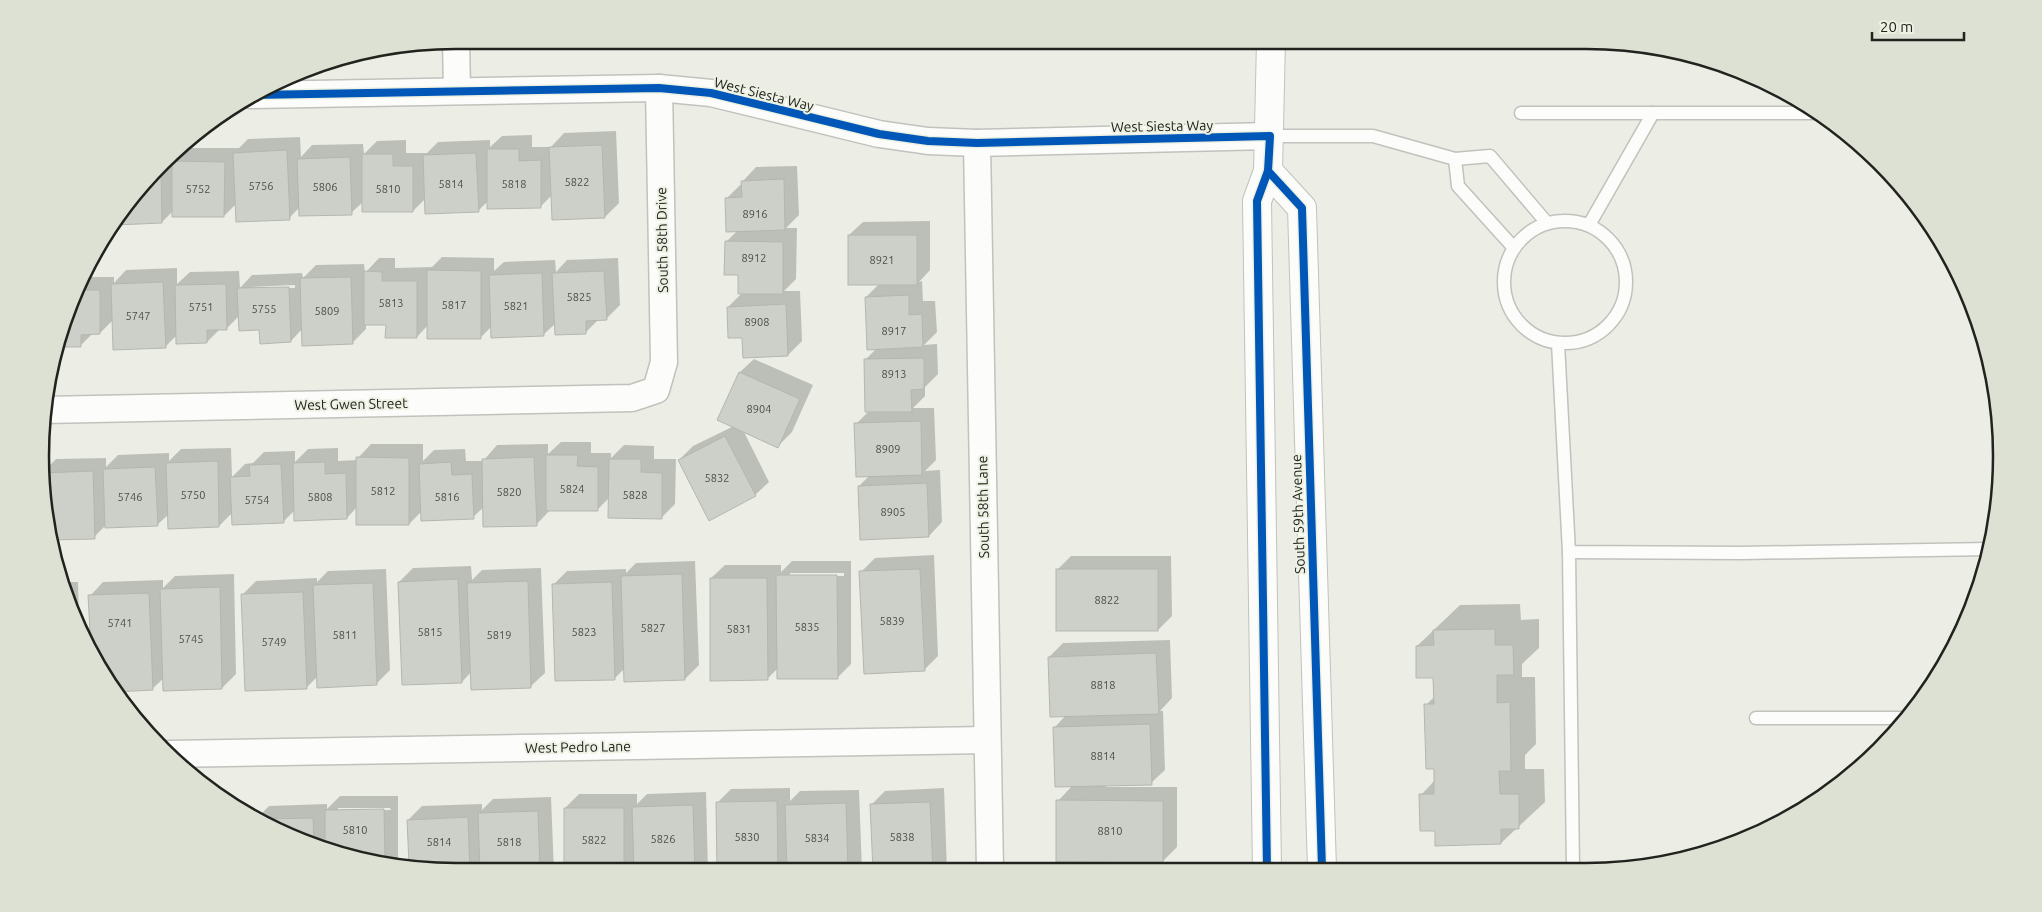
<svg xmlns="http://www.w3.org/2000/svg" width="2042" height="912" viewBox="0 0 2042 912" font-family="Ubuntu,sans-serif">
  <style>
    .shadow { fill: #0003; fill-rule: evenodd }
    .building { fill: #cdcfc9; stroke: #b4b6b0 }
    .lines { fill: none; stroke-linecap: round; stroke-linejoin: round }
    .lane-casing { stroke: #c0c2bc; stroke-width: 15 }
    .street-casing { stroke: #c0c2bc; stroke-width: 29 }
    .secondary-casing { stroke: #c0c2bc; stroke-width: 30 }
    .lane { stroke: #fcfcfb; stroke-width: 12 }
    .street { stroke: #fcfcfb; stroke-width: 26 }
    .secondary { stroke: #fcfcfb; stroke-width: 28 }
    .cycleway-casing { stroke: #edf1e3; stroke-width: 11 }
    .cycleway { stroke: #0057b8; stroke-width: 8 }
    .labels { text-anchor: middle; stroke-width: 4; stroke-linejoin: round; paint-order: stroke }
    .number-label { font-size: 11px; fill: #4c4e49 }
    .street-label { font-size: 14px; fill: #21231e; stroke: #edf1e3 }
    .rim { fill: none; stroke: #21231e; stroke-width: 2.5 }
  </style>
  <rect width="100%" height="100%" fill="#eceee6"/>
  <g class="shadow">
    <path d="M616 131 619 203 605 217 552 195 540 207 488 201 478 211 426 198 413 211 363 202 351 213 300 207 289 218 236 204 224 216 173 211 162 222 116 223 174 153V161L188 148H239L248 139 300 137 301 157 312 145 363 144 364 154 377 141 406 140V153H427L438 142 490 140V147L502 136 532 135V147H551L564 133Z"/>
    <path d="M797 166 799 215 786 228H797L796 279 784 291H800L802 341 788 355 728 307 742 293 739 274 726 242 737 231 726 199 740 185H743V181L756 167Z"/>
    <path d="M930 221V270L919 282 922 281 923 301H935L937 332 924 345 937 344 938 374 925 387V396L913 408H934L936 460 925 471 940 470 942 522 929 536 859 486 870 475 856 424 867 413 866 359 877 348 866 297 879 284 849 235 863 222Z"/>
    <path d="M442 257 494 258V271L504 262 555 260 556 272 567 260 618 258 620 305 606 319H599L585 333 556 323 543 335 492 326 480 338 428 325 417 337 387 323H366V329L352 343 303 328 291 341 260 329 240 315 227 328 220 329 207 342 178 334 165 347 113 320 100 333H93L80 346H59L85 277H114V283L126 270 177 268V284L190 272 239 271 240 288 252 275 302 273 303 278 316 265 364 264 365 273 379 258H395V268L432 267ZM295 285V288L251 289V287Z"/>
    <path d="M754 359 813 385 792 432 778 446 743 430 769 482 755 495 679 460 693 446 734 426 719 419 740 372Z"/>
    <path d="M561 442H591V453H611V458L624 445 654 446V459H676L675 504 661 518 609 498 597 510H550L536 525 484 507 473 517 422 511 409 524 357 507 347 518 295 510 284 521 233 512 219 526 169 514 157 525H106L94 537 49 539 48 537 40 452H43V472L56 459 106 458V467L118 455 169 453V461L181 449 231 448 232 477 245 464 253 463 264 452 295 451V462L308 449 338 448V461L358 460V458L371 444H423V461L434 450 465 449 466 461H483L497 445 548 444V454Z"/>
    <path d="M934 555 938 656 924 670 861 572 875 558Z"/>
    <path d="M1071 556H1171L1172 616 1158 630 1057 570Z"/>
    <path d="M695 561 699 665 685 679 625 668 615 678 553 585 567 571 626 569V573L636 563Z"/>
    <path d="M792 561H851V664L837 678 778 668 767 679 711 578 725 565H781V572ZM790 573H844V576H790Z"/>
    <path d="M471 566 472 580 482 570 541 568 545 673 531 686 471 672 462 682 399 582 413 568Z"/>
    <path d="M386 569 390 670 376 684 317 677 306 688 242 595 256 581 317 578V582L328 571Z"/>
    <path d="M234 574 236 674 222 688 164 678 152 689 115 690 96 664 92 654 90 596 103 582 163 580V588L175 576Z"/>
    <path d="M65 582H78L79 620Z"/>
    <path d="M1520 604 1521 620 1539 619V648L1522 664V677H1535L1536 744 1525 755V769H1544L1545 802 1501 843 1436 829 1421 795 1435 780 1426 705 1435 696 1434 677 1417 646 1460 605Z"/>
    <path d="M1170 640 1172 698 1160 711H1163L1165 770 1151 783 1106 785V787H1177V847L1163 861 1058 801 1072 786 1055 727 1066 715 1049 657 1063 643Z"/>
    <path d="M790 788V801L800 791 859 790 862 871H718L717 803 731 789Z"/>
    <path d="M944 788 947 871H874L871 805 885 791Z"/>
    <path d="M706 792 708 871 565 872V808L579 794H637V804L647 794Z"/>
    <path d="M340 796H398V862L322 850 259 816 269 806 327 804V809ZM338 808H390L391 810 338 811Z"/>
    <path d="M551 797 554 872H456L410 864 408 820 422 806 482 804V810L493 799Z"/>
  </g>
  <g class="building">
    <path d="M602 145 605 218 552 220 549 147Z"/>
    <path d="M487 149H519V161L541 160V208L487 209Z"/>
    <path d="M287 150 290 220 236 222 233 153Z"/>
    <path d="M476 153 479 212 425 214 423 155Z"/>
    <path d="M362 154H393V166H413V212H362Z"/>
    <path d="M350 157 352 215 299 216 297 159Z"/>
    <path d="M172 161 225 162 224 217H172Z"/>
    <path d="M161 169 162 223 115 225Z"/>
    <path d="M784 179 785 230 726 232 725 198 742 197 741 181Z"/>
    <rect x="848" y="235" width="69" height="50"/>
    <path d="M725 241 783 242V294H738V275H724Z"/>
    <path d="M427 270 481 271V339H427Z"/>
    <path d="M364 271 382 272V281H417V338H385L386 325H364Z"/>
    <path d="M604 271 607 320 586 321V334L555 335 552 273Z"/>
    <path d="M542 273 544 336 491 338 489 275Z"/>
    <path d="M351 277 353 344 302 346 300 278Z"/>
    <path d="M163 282 166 348 113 350 111 284Z"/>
    <path d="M226 284 227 330H207V343L176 344 175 285Z"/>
    <path d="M289 287 291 342 260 344 259 330 239 331 237 288Z"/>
    <path d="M80 290H100V334L81 335V347H58Z"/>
    <path d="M909 295V315L922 314 923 347 867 350 865 297Z"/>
    <path d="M786 304 788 356 743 358 742 338H728L727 307Z"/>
    <path d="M924 358V389L911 390 912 412H865L864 359Z"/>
    <path d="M739 372 800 399 778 448 717 420Z"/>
    <path d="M921 421 922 475 856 477 854 423Z"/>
    <path d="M725 436 756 496 709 521 678 460Z"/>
    <path d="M546 455H578L577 466 598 467V511H546Z"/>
    <path d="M356 457 409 458V525H356Z"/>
    <path d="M534 457 537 526 483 527 482 459Z"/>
    <path d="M609 459H641V472L662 473V519L608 518Z"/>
    <path d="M218 461 219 527 168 529 166 463Z"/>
    <path d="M325 462V474L346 473 347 519 294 521 293 463Z"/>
    <path d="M451 462 452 475 472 474 474 519 421 521 419 464Z"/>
    <path d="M281 464 284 523 232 525 230 477 250 476 249 465Z"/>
    <path d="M155 467 158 526 105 528 103 469Z"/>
    <path d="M93 471 95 539 49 540 42 473Z"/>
    <path d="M927 483 929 537 860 540 858 486Z"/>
    <path d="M920 569 925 671 864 674 859 571Z"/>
    <rect x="1056" y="569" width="102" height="62"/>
    <path d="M682 574 685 680 624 682 621 576Z"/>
    <path d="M776 575H837L838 679H777Z"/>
    <path d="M710 578H767L768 680 710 681Z"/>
    <path d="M458 579 462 683 402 685 398 582Z"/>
    <path d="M528 581 531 688 471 690 467 583Z"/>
    <path d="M612 582 615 680 555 681 552 584Z"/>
    <path d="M373 583 377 685 317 688 313 585Z"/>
    <path d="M220 587 222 689 163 691 160 589Z"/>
    <path d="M303 592 307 689 245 691 241 594Z"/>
    <path d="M149 593 153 690 115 692 96 664 91 650 88 595Z"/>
    <path d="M1495 629V645H1513L1514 675H1497V703L1510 702 1511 771H1499L1500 794H1519V829H1501V844L1435 846V831H1420L1419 794H1434V769H1426L1424 704H1434L1433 678H1416V646L1434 645 1433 630Z"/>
    <path d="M1156 653 1159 714 1050 717 1048 657Z"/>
    <path d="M1150 724 1152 785 1055 787 1053 727Z"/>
    <path d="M1056 800 1163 801V863L1056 862Z"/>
    <path d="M777 801 778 871H717L716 802Z"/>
    <path d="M930 802 933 871H873L870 804Z"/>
    <path d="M846 803 848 871H787L785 805Z"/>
    <path d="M693 805 695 871H634L632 807Z"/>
    <path d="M564 808H624V871L564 872Z"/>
    <path d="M384 809 385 860 325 850V810Z"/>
    <path d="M538 811 540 872H480L478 813Z"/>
    <path d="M468 817 470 872H456L409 864 407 820Z"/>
    <path d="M313 818 314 846 265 819Z"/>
  </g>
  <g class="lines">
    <g class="lane-casing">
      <g id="lane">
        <path d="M1521 113H1818"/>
        <path d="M1270 136H1373L1455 159 1490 156 1547 223"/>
        <path d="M1455 159 1458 186 1514 248"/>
        <circle cx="1565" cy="282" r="61"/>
        <path d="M1589 225 1653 113"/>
        <path d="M1558 343 1569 552 1741 553 1989 549"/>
        <path d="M1569 552 1573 869"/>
        <path d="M1756 718H1907"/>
      </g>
    </g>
    <g class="street-casing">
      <g id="street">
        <path d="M456 40 457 90"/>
        <path d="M251 95 659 88 711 93 879 134 928 141 977 143 1270 136"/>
        <path d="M977 143 990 870"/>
        <path d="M44 410 632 398 656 390 664 362 659 88"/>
        <path d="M169 754 987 740"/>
      </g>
    </g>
    <g class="secondary-casing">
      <g id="secondary">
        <path d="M1268 171 1302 208 1322 869"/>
        <path d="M1267 870 1257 201 1268 171 1271 40"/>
      </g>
    </g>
    <use href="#lane" class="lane"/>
    <use href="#street" class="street"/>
    <use href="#secondary" class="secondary"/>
    <g class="cycleway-casing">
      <g id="cycleway">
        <path d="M251 95 659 88 711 93 879 134 928 141 977 143 1270 136 1268 171 1257 201 1267 870"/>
        <path d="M1268 171 1302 208 1322 869"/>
      </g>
    </g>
    <use href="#cycleway" class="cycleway"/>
  </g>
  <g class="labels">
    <g class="number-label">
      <text x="577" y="186">5822</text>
      <text x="451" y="188">5814</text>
      <text x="514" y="188">5818</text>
      <text x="261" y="190">5756</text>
      <text x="325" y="191">5806</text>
      <text x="198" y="193">5752</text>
      <text x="388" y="193">5810</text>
      <text x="755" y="218">8916</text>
      <text x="754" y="262">8912</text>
      <text x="882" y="264">8921</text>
      <text x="579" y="301">5825</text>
      <text x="391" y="307">5813</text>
      <text x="454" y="309">5817</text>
      <text x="516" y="310">5821</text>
      <text x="201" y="311">5751</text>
      <text x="264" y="313">5755</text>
      <text x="327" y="315">5809</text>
      <text x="138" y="320">5747</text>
      <text x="757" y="326">8908</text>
      <text x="894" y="335">8917</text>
      <text x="894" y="378">8913</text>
      <text x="759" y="413">8904</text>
      <text x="888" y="453">8909</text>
      <text x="717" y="482">5832</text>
      <text x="572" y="493">5824</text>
      <text x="383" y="495">5812</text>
      <text x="509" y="496">5820</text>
      <text x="193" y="499">5750</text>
      <text x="635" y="499">5828</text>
      <text x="130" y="501">5746</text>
      <text x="320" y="501">5808</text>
      <text x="447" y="501">5816</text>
      <text x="257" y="504">5754</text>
      <text x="893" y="516">8905</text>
      <text x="1107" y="604">8822</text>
      <text x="892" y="625">5839</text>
      <text x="120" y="627">5741</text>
      <text x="807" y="631">5835</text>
      <text x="653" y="632">5827</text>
      <text x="739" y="633">5831</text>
      <text x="430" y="636">5815</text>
      <text x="584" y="636">5823</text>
      <text x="345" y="639">5811</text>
      <text x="499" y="639">5819</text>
      <text x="191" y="643">5745</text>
      <text x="274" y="646">5749</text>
      <text x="1103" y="689">8818</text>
      <text x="1103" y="760">8814</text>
      <text x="355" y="834">5810</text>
      <text x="1110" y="835">8810</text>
      <text x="747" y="841">5830</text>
      <text x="902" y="841">5838</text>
      <text x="817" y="842">5834</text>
      <text x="663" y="843">5826</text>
      <text x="594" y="844">5822</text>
      <text x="439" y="846">5814</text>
      <text x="509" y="846">5818</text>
    </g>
    <g class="street-label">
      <text transform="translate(764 94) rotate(14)" y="5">West Siesta Way</text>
      <text transform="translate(1162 126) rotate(-1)" y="5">West Siesta Way</text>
      <text transform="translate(662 240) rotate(-91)" y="5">South 58th Drive</text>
      <text transform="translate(351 404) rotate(-1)" y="5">West Gwen Street</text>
      <text transform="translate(983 507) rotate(-91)" y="5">South 58th Lane</text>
      <text transform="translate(1298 514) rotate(-92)" y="5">South 59th Avenue</text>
      <text transform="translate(578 747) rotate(-1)" y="5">West Pedro Lane</text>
    </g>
  </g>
  <path d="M0 0H2042V912H0ZM456 49H1586A407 407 0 0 1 1993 456V456A407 407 0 0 1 1586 863H456A407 407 0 0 1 49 456V456A407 407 0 0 1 456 49Z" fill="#dde1d3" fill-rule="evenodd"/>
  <path class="rim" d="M456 49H1586A407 407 0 0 1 1993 456V456A407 407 0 0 1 1586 863H456A407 407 0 0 1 49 456V456A407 407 0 0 1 456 49Z"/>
  <path d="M1872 32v8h92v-8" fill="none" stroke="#21231e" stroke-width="2.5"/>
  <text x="1880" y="32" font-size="15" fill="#21231e" stroke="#edf1e3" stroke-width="4" paint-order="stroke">20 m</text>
</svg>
